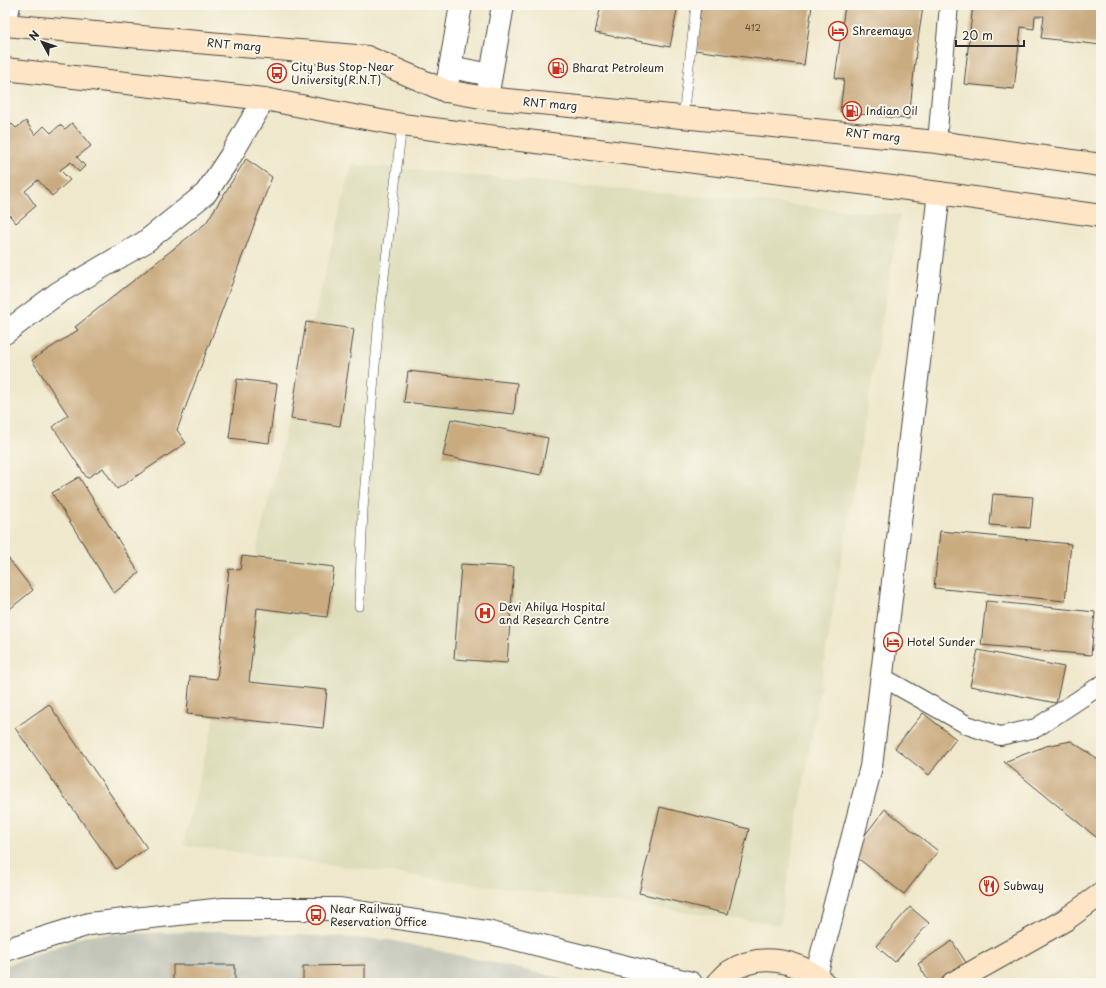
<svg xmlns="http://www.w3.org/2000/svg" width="1106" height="988" viewBox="0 0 1106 988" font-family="'Playpen Sans',sans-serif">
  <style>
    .built { fill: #deddbb }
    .industrial { fill: #c3c6b9 }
    .building { fill: #caab80 }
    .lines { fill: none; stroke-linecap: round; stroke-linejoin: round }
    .service-casing { stroke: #484743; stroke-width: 10 }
    .minor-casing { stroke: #484743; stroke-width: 20 }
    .tertiary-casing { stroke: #484743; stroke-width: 24 }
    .secondary-casing { stroke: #484743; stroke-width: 24 }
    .service { stroke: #fff; stroke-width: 9 }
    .minor { stroke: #fff; stroke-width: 18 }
    .tertiary { stroke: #fff; stroke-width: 22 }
    .secondary { stroke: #fde5c5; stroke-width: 22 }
    .labels { text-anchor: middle; stroke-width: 4; stroke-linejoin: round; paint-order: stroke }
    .number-label { font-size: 9px; fill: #534b40 }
    .poi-label { font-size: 11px; fill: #2b2b2b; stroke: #fbf7ec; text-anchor: start }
    .street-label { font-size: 11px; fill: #2b2b2b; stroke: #fbf7ec }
  </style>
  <rect width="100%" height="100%" fill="#fbf7ec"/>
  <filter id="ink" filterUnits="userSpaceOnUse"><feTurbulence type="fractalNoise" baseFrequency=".025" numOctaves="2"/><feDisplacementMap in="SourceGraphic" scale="8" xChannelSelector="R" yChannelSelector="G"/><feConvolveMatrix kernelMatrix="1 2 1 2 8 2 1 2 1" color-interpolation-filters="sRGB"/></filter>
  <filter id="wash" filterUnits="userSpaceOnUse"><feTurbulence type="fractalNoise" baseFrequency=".012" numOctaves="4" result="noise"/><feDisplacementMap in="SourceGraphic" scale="16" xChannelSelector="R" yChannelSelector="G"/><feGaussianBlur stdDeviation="0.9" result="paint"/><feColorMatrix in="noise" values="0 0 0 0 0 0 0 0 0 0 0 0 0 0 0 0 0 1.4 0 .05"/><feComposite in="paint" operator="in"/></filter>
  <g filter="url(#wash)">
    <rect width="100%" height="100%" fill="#efe8cc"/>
    <path class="built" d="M352 164 900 215 780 925 183 845Z"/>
    <path class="industrial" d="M219 931 390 940 556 977 569 983H5V966L89 935Z"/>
    <g id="blocks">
      <g class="building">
        <path d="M601 5H678L670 47 595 33Z"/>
        <path d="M701 5H812L804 65 694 50Z"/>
        <path d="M845 5H925V7H923L916 52 909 119 840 112 844 79 835 78Z"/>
        <path d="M973 5H1024L1023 7H1027V5H1101V45L1041 38 1044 16H1035L1034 29 1021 27 1014 89 964 84Z"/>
        <path d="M26 121 35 135 44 126 51 133 60 125 65 129 72 123 91 146 77 157 85 166 79 172 71 162 60 170 70 180 52 196 38 180 25 191 36 206 16 223 5 210V131L12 124 16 128Z"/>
        <path d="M246 159 272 177 177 430 186 443 117 489 103 468 87 478 53 427 68 415 32 360 78 330 75 327 206 223Z"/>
        <path d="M306 322 354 329 340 426 291 419Z"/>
        <path d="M408 371 517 383 514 414 404 402Z"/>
        <path d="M237 379 277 384 269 443 229 438Z"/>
        <path d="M451 419 548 438 541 475 443 456Z"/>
        <path d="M79 477 139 573 114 593 52 493Z"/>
        <path d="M993 494 1033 497 1030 528 990 525Z"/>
        <path d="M940 531 1071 544 1065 601 934 588Z"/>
        <path d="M242 556 334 567 327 617 257 608 249 682 327 690 323 728 187 714 190 676 217 679 229 569 240 570Z"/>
        <path d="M8 558 33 590 5 613V560Z"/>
        <path d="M461 564 514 567 507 663 454 659Z"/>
        <path d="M986 601 1095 612 1091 655 981 645Z"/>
        <path d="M978 650 1064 667 1056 703 970 686Z"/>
        <path d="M49 704 147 848 116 869 15 728Z"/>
        <path d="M923 713 956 739 929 775 895 748Z"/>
        <path d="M1071 741 1101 761V841L1004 762 1046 746Z"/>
        <path d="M660 807 749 829 728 914 639 893Z"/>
        <path d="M885 809 938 851 904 894 851 853Z"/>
        <path d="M910 907 929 923 895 962 876 946Z"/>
        <path d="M952 941 967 964 937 983H930L918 964Z"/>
        <rect x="173" y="965" width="62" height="18"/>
        <path d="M365 965V983H303V966Z"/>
      </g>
    </g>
  </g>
  <g filter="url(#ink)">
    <use href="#blocks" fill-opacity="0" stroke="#484743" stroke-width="1"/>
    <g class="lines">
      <g class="service-casing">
        <g id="service">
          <path d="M683 117 696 5"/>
          <path d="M359 606 363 509 379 318 402 125"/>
        </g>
      </g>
      <g class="minor-casing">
        <g id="minor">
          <path d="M7 25 11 5"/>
          <path d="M937 142 949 5"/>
          <path d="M882 677 967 725 1000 736 1036 728 1101 685"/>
        </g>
      </g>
      <g class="tertiary-casing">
        <g id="tertiary">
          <path d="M450 67 491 75"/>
          <path d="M446 91 461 5"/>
          <path d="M487 98 503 5"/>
          <path d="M5 333 58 293 145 242 206 193 230 157 264 99"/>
          <path d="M5 950 89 924 223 909H340L487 932 691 983"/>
          <path d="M816 976 871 767 939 193"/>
        </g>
      </g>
      <g class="secondary-casing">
        <g id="secondary">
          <path d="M5 25 367 57 446 91 487 98 937 142 1101 165"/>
          <path d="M5 69 264 99 402 125 939 193 1101 216"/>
          <path d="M718 983C721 980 725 975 729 972 759 952 798 959 824 983"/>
          <path d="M953 983 1065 920 1101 894"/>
        </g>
      </g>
      <use href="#service" class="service"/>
      <use href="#minor" class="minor"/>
      <use href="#tertiary" class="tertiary"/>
      <use href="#secondary" class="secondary"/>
    </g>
  </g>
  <defs>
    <g id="hotel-ring" transform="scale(1)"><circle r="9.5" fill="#fbf7ec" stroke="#c8321e" stroke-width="1.5"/><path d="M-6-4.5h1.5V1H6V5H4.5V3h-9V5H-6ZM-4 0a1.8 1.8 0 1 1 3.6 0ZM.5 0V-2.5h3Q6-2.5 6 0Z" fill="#c8321e"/></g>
    <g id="fuel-ring" transform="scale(1)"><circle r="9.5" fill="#fbf7ec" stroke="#c8321e" stroke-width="1.5"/><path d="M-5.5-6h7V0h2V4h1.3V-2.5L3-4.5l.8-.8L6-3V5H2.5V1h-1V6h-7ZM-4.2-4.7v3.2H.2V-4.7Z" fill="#c8321e"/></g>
    <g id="bus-ring" transform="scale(1)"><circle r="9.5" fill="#fbf7ec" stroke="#c8321e" stroke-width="1.5"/><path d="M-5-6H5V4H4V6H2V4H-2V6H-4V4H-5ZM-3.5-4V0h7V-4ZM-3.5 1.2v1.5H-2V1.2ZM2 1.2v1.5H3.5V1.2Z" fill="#c8321e"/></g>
    <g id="hospital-ring" transform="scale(1)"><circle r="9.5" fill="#fbf7ec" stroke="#c8321e" stroke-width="1.5"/><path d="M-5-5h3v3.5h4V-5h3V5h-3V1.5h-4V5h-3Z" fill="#c8321e"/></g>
    <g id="restaurant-ring" transform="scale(1)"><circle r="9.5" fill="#fbf7ec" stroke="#c8321e" stroke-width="1.5"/><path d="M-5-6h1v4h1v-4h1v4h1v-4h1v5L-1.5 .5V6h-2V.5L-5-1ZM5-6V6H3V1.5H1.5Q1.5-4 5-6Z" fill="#c8321e"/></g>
  </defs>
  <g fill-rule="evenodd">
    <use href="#hotel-ring" x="838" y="31"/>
    <use href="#fuel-ring" x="558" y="68"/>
    <use href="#bus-ring" x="277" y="73"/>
    <use href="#fuel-ring" x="852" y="111"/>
    <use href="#hospital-ring" x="485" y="613"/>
    <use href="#hotel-ring" x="893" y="642"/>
    <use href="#restaurant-ring" x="989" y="886"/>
    <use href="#bus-ring" x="316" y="915"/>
  </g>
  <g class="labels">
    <g class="number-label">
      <text x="753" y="31">412</text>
    </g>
    <g class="poi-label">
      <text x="852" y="35">Shreemaya</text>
      <text x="291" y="71">City Bus Stop-Near<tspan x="291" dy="13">University(R.N.T)</tspan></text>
      <text x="572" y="72">Bharat Petroleum</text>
      <text x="866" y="115">Indian Oil</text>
      <text x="499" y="611">Devi Ahilya Hospital<tspan x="499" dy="13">and Research Centre</tspan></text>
      <text x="907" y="646">Hotel Sunder</text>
      <text x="1003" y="890">Subway</text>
      <text x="330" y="913">Near Railway<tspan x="330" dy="13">Reservation Office</tspan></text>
    </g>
    <g class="street-label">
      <text transform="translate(234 45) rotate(5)" y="4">RNT marg</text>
      <text transform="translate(550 104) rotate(5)" y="4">RNT marg</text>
      <text transform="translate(873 135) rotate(6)" y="4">RNT marg</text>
    </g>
  </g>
  <rect width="1106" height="988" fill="none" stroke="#fbf7ec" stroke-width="20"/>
  <g transform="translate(42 42) rotate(310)" stroke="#fbf7ec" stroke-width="3" paint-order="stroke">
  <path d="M0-3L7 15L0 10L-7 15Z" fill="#2b2b2b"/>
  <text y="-6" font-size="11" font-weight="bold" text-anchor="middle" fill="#2b2b2b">N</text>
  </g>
  <path d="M956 40v6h68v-6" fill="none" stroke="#2b2b2b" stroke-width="2"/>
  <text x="962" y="40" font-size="12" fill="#2b2b2b" stroke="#fbf7ec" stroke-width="3" paint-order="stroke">20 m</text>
</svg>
